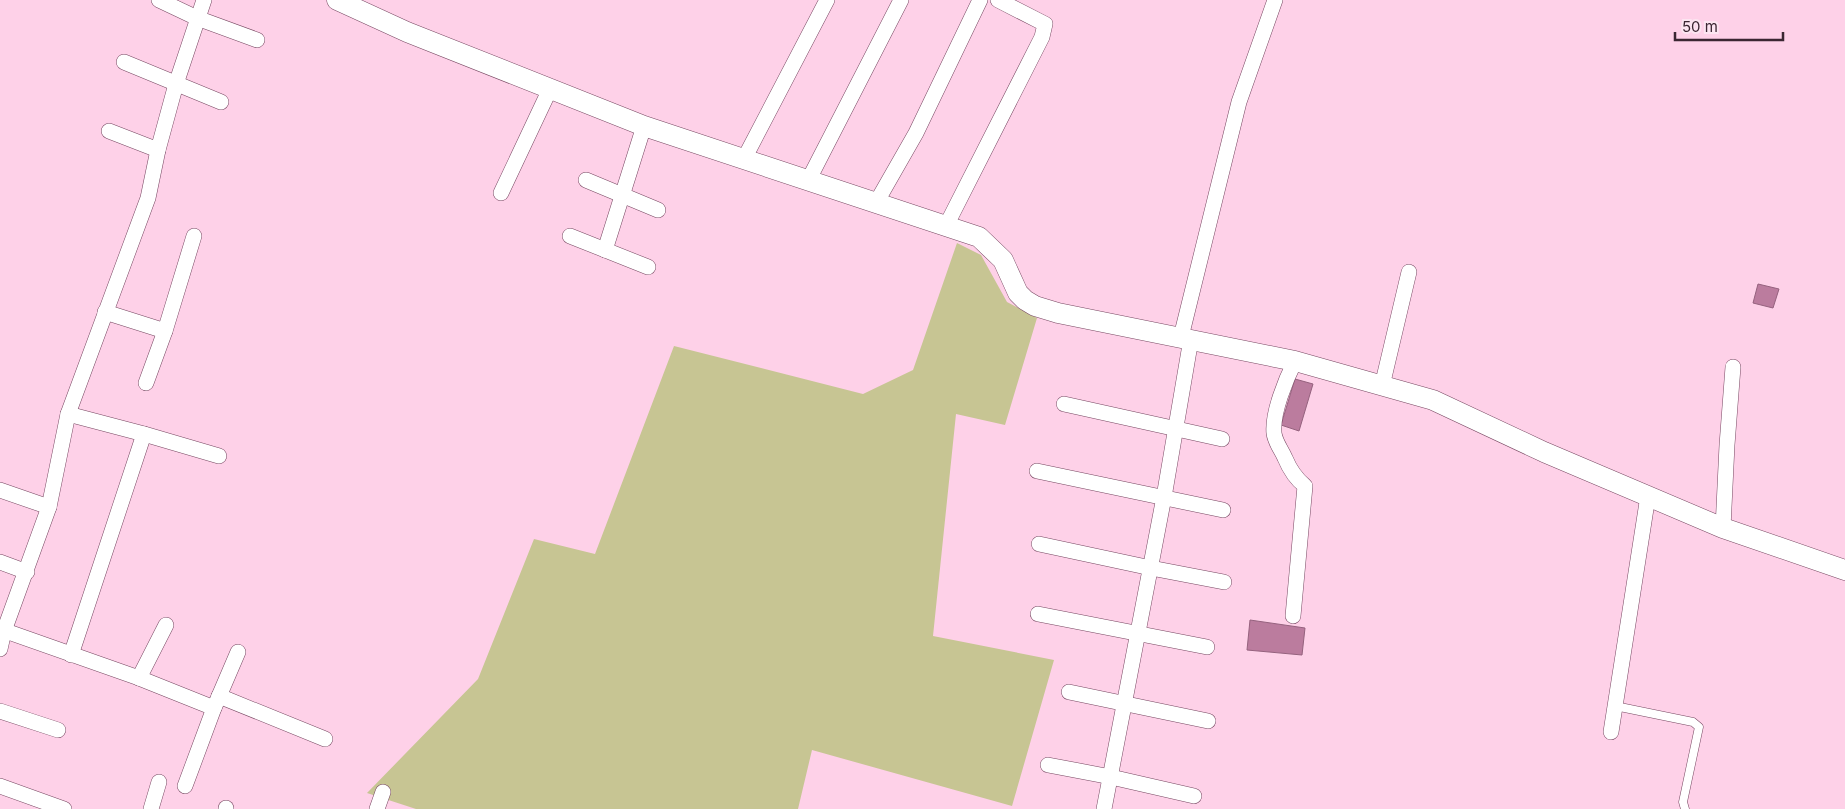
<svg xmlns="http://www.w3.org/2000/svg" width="1845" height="809" viewBox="0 0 1845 809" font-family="Inter,sans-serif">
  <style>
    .green { fill: #c7c593 }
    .water { fill: #bb7c9e; stroke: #95627e }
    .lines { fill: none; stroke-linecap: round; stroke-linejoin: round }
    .service-casing { stroke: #774862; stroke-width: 9 }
    .minor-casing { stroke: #774862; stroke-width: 16 }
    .tertiary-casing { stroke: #774862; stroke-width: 21 }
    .service { stroke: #fff; stroke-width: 8 }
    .minor { stroke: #fff; stroke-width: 15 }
    .tertiary { stroke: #fff; stroke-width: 20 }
  </style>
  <rect width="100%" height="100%" fill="#fed1e8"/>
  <path class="green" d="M957 243 981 255 1007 302 1037 318 1005 425 956 414 933 636 1054 660 1012 806 812 750 798 809H416L367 793 478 679 534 539 595 554 674 346 863 394 913 370Z"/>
  <g class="water">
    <path d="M1758 284 1779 289 1773 308 1753 303Z"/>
    <path d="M1295 379 1313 384 1299 431 1281 425Z"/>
    <path d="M1250 620 1305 628 1302 655 1247 650Z"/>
  </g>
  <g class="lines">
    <g class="service-casing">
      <path id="service" d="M1615 706 1693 722 1699 727 1683 802 1685 809"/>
    </g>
    <g class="minor-casing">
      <g id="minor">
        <path d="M159 0 197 18 257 40"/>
        <path d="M124 62 221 102"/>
        <path d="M109 131 158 150"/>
        <path d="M744 159 827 0"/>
        <path d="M586 180 658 210"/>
        <path d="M808 181 901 0"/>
        <path d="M501 193 550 89"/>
        <path d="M876 203 916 133 980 0"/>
        <path d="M946 226 1042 37 1045 24 998 0"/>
        <path d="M570 236 648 267"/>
        <path d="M605 250 644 126"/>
        <path d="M105 312 165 331"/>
        <path d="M1181 337 1239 102 1275 0"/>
        <path d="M146 383 165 331 194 236"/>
        <path d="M1382 386 1409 272"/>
        <path d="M1064 404 1222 439"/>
        <path d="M68 414 144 434 219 456"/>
        <path d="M1037 471 1223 510"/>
        <path d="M0 490 49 507"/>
        <path d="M1723 528 1727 445 1733 367"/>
        <path d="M1039 544 1151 568 1224 582"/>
        <path d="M0 562 27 572"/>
        <path d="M1038 614 1207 647"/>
        <path d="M1293 616 1305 486C1295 478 1290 470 1285 458 1281 449 1275 442 1274 433 1272 413 1286 379 1295 361"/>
        <path d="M0 629 139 678 214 708"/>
        <path d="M0 649 4 631 49 507 68 414 148 198 158 150 176 84 204 0"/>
        <path d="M71 655 144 434"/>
        <path d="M139 678 166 625"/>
        <path d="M1069 692 1208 721"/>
        <path d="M219 696 325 739"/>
        <path d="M0 711 58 730"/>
        <path d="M1611 732 1648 496"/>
        <path d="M1048 765 1111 777 1194 796"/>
        <path d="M0 786 64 809"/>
        <path d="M185 786 214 708 238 652"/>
        <path d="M151 809 159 782"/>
        <path d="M226 809V808"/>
        <path d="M377 809 383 792"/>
        <path d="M1104 809 1164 497 1191 339"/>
      </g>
    </g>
    <g class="tertiary-casing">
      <path id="tertiary" d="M337 0 407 32 644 126 979 237 1003 260 1018 293 1025 300 1035 306 1058 313 1295 361 1433 400 1544 452 1723 528 1845 570"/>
    </g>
    <use href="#service" class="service"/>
    <use href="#minor" class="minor"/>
    <use href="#tertiary" class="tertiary"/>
  </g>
  <path d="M1675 32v8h108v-8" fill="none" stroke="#3b2632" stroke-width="2.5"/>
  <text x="1682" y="32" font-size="15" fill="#3b2632" stroke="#fce5f1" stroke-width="4" paint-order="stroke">50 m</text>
</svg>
